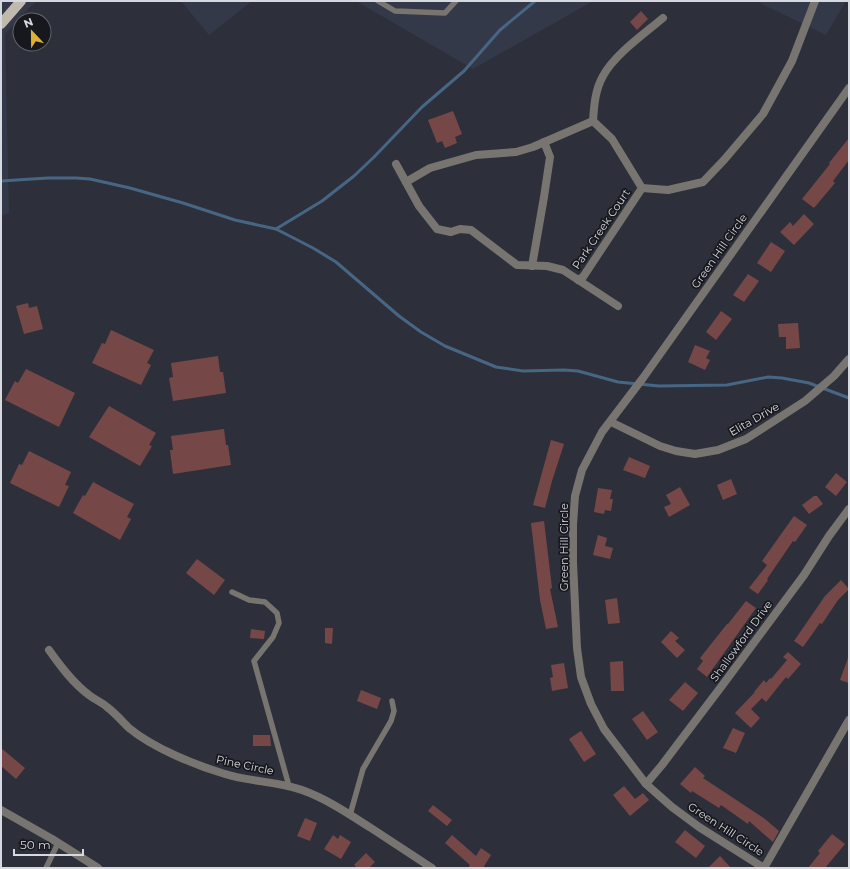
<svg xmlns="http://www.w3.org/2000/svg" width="850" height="869" viewBox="0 0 850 869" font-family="Montserrat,sans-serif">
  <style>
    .built { fill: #343949 }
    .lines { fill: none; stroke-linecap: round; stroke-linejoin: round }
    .stream { stroke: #466684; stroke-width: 3 }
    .building { fill: #754847 }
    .service { stroke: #787570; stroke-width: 5.5 }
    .minor { stroke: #787570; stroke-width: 8 }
    .primary { stroke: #c0b9ae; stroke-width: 10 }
    .labels { text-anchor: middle; stroke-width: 3.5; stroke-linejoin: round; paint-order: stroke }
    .street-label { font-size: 11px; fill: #d6d9df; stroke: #17181d }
  </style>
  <rect width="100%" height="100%" fill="#2d303a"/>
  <g class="built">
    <path d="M1 1H36L5 34 9 213 1 216Z"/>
    <path d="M181 1H252L209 35Z"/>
    <path d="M356 1H593L473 69Z"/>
    <path d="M756 1H846L826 35Z"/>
  </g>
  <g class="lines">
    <g class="stream">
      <path d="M1 181 48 178H76L90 179 130 188 183 203 235 220 276 229 313 248 336 262 399 316 421 332 445 346 496 367 523 371 564 370 578 371 618 382 659 386 727 385 768 377 782 378 809 383 849 398"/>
      <path d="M276 229 322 201 354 176 374 157 422 107 464 71 500 30 535 1"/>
    </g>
  </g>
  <g class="building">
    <path d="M641 11 648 19 637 30 630 22Z"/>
    <path d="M453 111 462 134 455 137 457 143 445 148 442 141 437 143 428 120Z"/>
    <path d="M849 138V160L833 181 835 183 814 208 802 199 830 164 829 163Z"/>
    <path d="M804 214 814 224 794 245 780 232 790 222 793 226Z"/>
    <path d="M771 242 785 251 771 272 757 263Z"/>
    <path d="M748 274 759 281 744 302 733 295Z"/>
    <path d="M28 303 29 308 37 306 43 329 24 334 16 306Z"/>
    <path d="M721 311 732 319 716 340 706 332Z"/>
    <path d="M798 323 800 348 786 349V337H779L778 324Z"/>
    <path d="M111 330 154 350 147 363 151 365 141 385 92 363 102 343 105 344Z"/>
    <path d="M695 345 710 351 706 358 710 360 705 370 688 362Z"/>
    <path d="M218 356 220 372H223L226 393 173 401 169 378 173 377 171 363Z"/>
    <path d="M26 369 75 393 59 427 5 400 15 381 18 383Z"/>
    <path d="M109 406 156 433 149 445 152 446 140 466 89 437Z"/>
    <path d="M224 429 226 445H228L231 465 173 474 170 450H173L171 436Z"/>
    <path d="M551 440 564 444 552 481 545 508 533 505Z"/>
    <path d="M29 451 71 472 65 485 69 486 59 507 10 483 19 464 22 465Z"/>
    <path d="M629 457 650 466 645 478 623 470Z"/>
    <path d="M836 473 847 482 836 496 825 487Z"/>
    <path d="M731 479 737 494 723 500 717 485Z"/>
    <path d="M93 482 134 504 127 517 131 519 120 540 73 513 83 495 85 496Z"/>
    <path d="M680 487 690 505 669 517 664 507 671 504 666 495Z"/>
    <path d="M598 488 612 490 610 499H613L611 511 605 510 604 514 594 512Z"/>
    <path d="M814 496H817L823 504 809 514 802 505Z"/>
    <path d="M794 516 807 525 795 542 793 541 767 579 768 580 758 594 749 588 767 565 762 561Z"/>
    <path d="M544 521 552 588 550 589 558 627 546 629 540 600 531 523Z"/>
    <path d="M598 535 607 538 605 546 613 548 610 559 593 555Z"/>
    <path d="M197 559 225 580 214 595 186 573Z"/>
    <path d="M841 580 849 589 838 600 822 624 820 623 803 647 794 641 825 596Z"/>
    <path d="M617 598 620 623 608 624 605 600Z"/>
    <path d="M746 601 756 608 707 677 697 669 703 661 700 658 727 624H728Z"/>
    <path d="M325 628H333L332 644 325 643Z"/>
    <path d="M251 629 265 631 264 639 250 638Z"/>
    <path d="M671 631 679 638 675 641 685 650 677 658 661 642Z"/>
    <path d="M788 652 801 664 788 679 786 677 766 702 762 698 751 709 760 718 751 728 735 713 755 692H754L764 680 766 683 770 678 771 679 787 660 783 657Z"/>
    <path d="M848 658 849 659V683L840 680Z"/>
    <path d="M623 661 624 691H611L610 662Z"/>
    <path d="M564 663 568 688 552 691 550 678 553 677 551 665Z"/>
    <path d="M685 682 698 693 683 711 669 700Z"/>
    <path d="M361 690 381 698 377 709 357 701Z"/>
    <path d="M643 711 658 732 647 740 632 719Z"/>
    <path d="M733 728 745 733 736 753 723 748Z"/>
    <path d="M581 731 596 754 584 762 569 739Z"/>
    <path d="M253 735H270L271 746H253Z"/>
    <path d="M1 748 25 768 16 779 1 766Z"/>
    <path d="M695 767 705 776 703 778 765 819 779 831 773 842 749 821 748 824 721 805 719 808 692 791 691 793 680 784Z"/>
    <path d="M624 786 635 799 643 793 649 800 630 816 613 795Z"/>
    <path d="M433 805 452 820 447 826 428 811Z"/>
    <path d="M305 818 317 823 310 841 297 836Z"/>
    <path d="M685 830 705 846 696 858 675 842Z"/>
    <path d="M832 834 845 844 825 868H808L820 853 818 851Z"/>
    <path d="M333 835 338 839 340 835 351 842 341 859 324 849Z"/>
    <path d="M452 835 476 856 481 848 491 855 483 868H468L470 865 445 843Z"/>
    <path d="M366 853 375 862 369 868H358L354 865Z"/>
    <path d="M720 856 731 868H708Z"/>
  </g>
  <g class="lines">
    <g class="service">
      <path d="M378 1 395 11 445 13 456 1"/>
      <path d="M232 592 249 600 265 602 277 613 279 623 273 637 254 661 289 786"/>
      <path d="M350 815 363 769 391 721 394 711 392 701"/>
      <path d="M46 868 58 843"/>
    </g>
    <g class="minor">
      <path d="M396 164 419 206 437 229 451 232 460 229 471 230 517 265 547 266 563 270 618 306"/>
      <path d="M406 182 430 168 476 155 516 152 533 147 593 121C594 106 595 90 603 76 614 55 644 34 663 18"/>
      <path d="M642 188 668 190 703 182 724 160 763 114 792 61 815 1"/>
      <path d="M532 266 544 197 550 157 544 142"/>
      <path d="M578 280 583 277 642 188 612 139 593 121"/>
      <path d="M611 422 660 446 676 451 695 454 718 450 746 439 805 401 834 376 849 359"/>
      <path d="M49 650C61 667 73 683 89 695 95 700 102 702 107 707 115 713 122 721 129 728 153 748 195 765 225 774 250 782 277 781 302 790 327 799 349 814 371 828 391 841 412 855 432 868"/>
      <path d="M646 784 662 765 724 683 804 575 829 536 849 509"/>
      <path d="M1 810 52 839 98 868"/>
      <path d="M764 868 699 827 672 807 646 784 604 729 591 704 581 677 577 648 573 562V525L575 496 582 470 602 432 643 378 849 88"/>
      <path d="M764 868 849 720"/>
    </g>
    <path class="primary" d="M1 24 21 1"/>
  </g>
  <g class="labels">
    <g class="street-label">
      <text transform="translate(601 229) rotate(-56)" y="4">Park Creek Court</text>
      <text transform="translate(719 251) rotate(-55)" y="4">Green Hill Circle</text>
      <text transform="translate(754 419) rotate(-30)" y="4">Elita Drive</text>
      <text transform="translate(564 547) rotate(-90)" y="4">Green Hill Circle</text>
      <text transform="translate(741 641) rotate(-54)" y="4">Shallowford Drive</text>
      <text transform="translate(245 765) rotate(12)" y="4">Pine Circle</text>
      <text transform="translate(726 829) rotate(33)" y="4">Green Hill Circle</text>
    </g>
  </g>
  <rect width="850" height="869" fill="none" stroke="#d6d9df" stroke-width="4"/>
  <g transform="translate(32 32) rotate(338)"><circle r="19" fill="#17181d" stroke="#63656b"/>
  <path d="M0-3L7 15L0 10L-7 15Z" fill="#dfb133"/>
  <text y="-6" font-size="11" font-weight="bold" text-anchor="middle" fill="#d6d9df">N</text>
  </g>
  <path d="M14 849v6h69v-6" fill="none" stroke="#d6d9df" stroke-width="2"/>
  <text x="20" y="849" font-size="12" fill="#d6d9df" stroke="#17181d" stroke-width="3" paint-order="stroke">50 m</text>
</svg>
